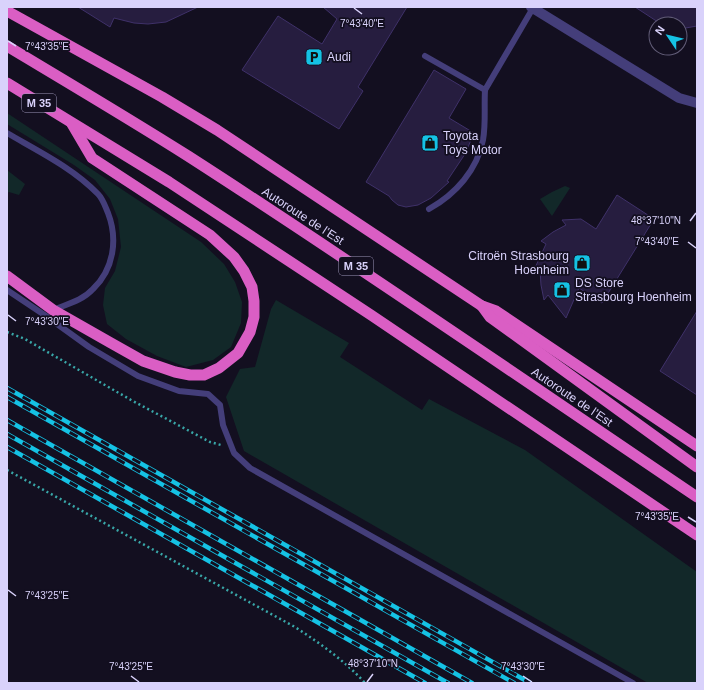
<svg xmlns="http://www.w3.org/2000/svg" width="704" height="690" viewBox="0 0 704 690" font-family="Helvetica,sans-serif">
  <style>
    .green { fill: #122829 }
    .building { fill: #261d3f; stroke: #3f3169 }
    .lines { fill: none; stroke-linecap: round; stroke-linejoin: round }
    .path { stroke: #39a7a8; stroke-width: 2.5; stroke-dasharray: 2 3; stroke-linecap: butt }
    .service { stroke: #443e7a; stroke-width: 6 }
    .tertiary { stroke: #443e7a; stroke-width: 10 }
    .trunk { stroke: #da5ec4; stroke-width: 11 }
    .rail-casing { stroke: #15c2e4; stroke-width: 4.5 }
    .rail { stroke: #130f20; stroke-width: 3; stroke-dasharray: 9; stroke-linecap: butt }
    .ticks { fill: none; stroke: #d9d2fb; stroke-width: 1.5 }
    .labels { text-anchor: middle; stroke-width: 3.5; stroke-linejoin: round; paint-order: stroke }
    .shield { fill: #130f20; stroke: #9e98b9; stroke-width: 1 }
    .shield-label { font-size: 11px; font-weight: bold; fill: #d9d2fb }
    .poi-label { font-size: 12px; fill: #d9d2fb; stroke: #130f20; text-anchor: start }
    .street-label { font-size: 12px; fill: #d9d2fb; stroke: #130f20 }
    .ticks-label { font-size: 10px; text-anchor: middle; fill: #d9d2fb; stroke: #130f20; stroke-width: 3.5; stroke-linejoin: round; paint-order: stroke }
  </style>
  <rect width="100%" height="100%" fill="#130f20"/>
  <g class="green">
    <path d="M7 113 201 242 224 264 235 282 242 302 241 323 231 347 213 360 186 367 157 356 126 339 107 324 103 305 105 288 115 271 121 247 118 219 110 199 95 180 74 165 7 124Z"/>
    <path d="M7 170 25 184 19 195 9 192 7 193Z"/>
    <path d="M565 186 570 188 552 216 540 199 552 192Z"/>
    <path d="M276 300 349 343 340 357 422 410 429 399 525 450 697 572V683H648L244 451 226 397 240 369 255 367 271 309Z"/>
  </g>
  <g class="building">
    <path d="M78 7H198L166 22 148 24 134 23 114 18 110 27Z"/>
    <path d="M323 7H407L358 87 363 91 339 129 242 70 278 16 322 44 337 19Z"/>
    <path d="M635 7H697V26L680 29V24H661Z"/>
    <path d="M434 70 466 89 449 118 474 133 465 154 447 181 449 182 431 198 418 205 406 207 398 205 392 200 389 196 366 182Z"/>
    <path d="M617 195 654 219 602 303 579 288 566 318 548 295 544 300 541 285 540 270H534L546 244 541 241 553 232 566 225 562 220 581 219 596 229Z"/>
    <path d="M697 311V395L660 371Z"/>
  </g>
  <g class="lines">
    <g class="path">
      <path d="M7 332 25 339 131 400 210 442 221 445"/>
      <path d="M7 470 295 627C321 644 345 661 365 683"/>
    </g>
    <g class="service">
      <path d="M425 56 485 90 533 8"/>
      <path d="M7 133C38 151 73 168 98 194 103 199 105 206 108 213 118 239 114 269 93 289 82 301 67 304 53 310"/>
      <path d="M429 209C456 194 477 170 483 140 486 124 484 106 485 90"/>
      <path d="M7 290 46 316 89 347 138 376 179 391 208 394 220 405 223 425 234 453 250 468 633 683"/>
    </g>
    <path class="tertiary" d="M531 7 679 98 697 103"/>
    <g class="trunk">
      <path d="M7 11 162 97 217 130 482 306 496 311 697 446"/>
      <path d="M7 46C67 82 128 118 188 156 359 266 528 383 697 497"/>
      <path d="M7 83 169 182 371 315 697 535"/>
      <path d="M7 276 53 310 111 343 143 361 175 372 190 375H204L219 368 238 353 250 332 254 317V301L252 287 244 271 234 257 210 235 92 158 72 124"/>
      <path d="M482 306 490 317 697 467"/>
    </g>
    <g class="rail-casing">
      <g id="rail">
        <path d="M7 388 530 683"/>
        <path d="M7 397 514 683"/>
        <path d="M7 420 472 683"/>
        <path d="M7 434 448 683"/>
        <path d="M7 447 425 683"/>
      </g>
    </g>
    <use href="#rail" class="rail"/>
  </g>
  <path class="ticks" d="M354 8 362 14M8 41 16 46M690 221 696 213M688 242 696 248M8 315 16 321M688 517 696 522M8 590 16 596M131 676 139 682M523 676 532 682M367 682 373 674"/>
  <defs>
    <g id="parking-square" transform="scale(0.9)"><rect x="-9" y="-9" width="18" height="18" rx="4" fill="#15c2e4" stroke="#130f20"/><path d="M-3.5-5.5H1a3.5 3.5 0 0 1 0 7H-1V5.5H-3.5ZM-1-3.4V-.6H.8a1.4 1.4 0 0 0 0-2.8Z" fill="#111"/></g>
    <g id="shop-square" transform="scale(0.9)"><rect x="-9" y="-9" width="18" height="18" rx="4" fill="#15c2e4" stroke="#130f20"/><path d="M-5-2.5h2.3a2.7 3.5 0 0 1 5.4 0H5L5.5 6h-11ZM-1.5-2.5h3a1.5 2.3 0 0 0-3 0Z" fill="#111"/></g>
  </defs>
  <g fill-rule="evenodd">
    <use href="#parking-square" x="314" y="57"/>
    <use href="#shop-square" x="430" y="143"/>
    <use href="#shop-square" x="582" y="263"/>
    <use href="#shop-square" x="562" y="290"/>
  </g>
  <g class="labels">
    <g class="shield">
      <rect x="22" y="94" width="34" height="18" rx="3"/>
      <rect x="339" y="257" width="34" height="18" rx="3"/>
    </g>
    <g class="shield-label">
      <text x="39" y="107">M 35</text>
      <text x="356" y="270">M 35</text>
    </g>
    <g class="poi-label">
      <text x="327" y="61">Audi</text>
      <text x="443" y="140">Toyota<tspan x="443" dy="14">Toys Motor</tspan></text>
      <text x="569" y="260" text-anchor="end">Citroën Strasbourg<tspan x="569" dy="14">Hoenheim</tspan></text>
      <text x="575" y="287">DS Store<tspan x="575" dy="14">Strasbourg Hoenheim</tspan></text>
    </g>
    <g class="street-label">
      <text transform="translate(303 216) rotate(33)" y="4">Autoroute de l’Est</text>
      <text transform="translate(572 397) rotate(34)" y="4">Autoroute de l’Est</text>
    </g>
  </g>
  <g class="ticks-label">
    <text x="362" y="27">7°43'40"E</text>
    <text x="47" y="50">7°43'35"E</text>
    <text x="656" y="224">48°37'10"N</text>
    <text x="657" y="245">7°43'40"E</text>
    <text x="47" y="325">7°43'30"E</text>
    <text x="657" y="520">7°43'35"E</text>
    <text x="47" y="599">7°43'25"E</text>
    <text x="373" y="667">48°37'10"N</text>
    <text x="131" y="670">7°43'25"E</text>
    <text x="523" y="670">7°43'30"E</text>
  </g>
  <rect width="704" height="690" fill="none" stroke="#d9d2fb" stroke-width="16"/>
  <g transform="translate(668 36) rotate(305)"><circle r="19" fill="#130f20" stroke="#625d78"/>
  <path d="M0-3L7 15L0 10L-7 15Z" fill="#15c2e4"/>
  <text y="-6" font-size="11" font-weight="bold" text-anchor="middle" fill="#d9d2fb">N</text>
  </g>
</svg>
